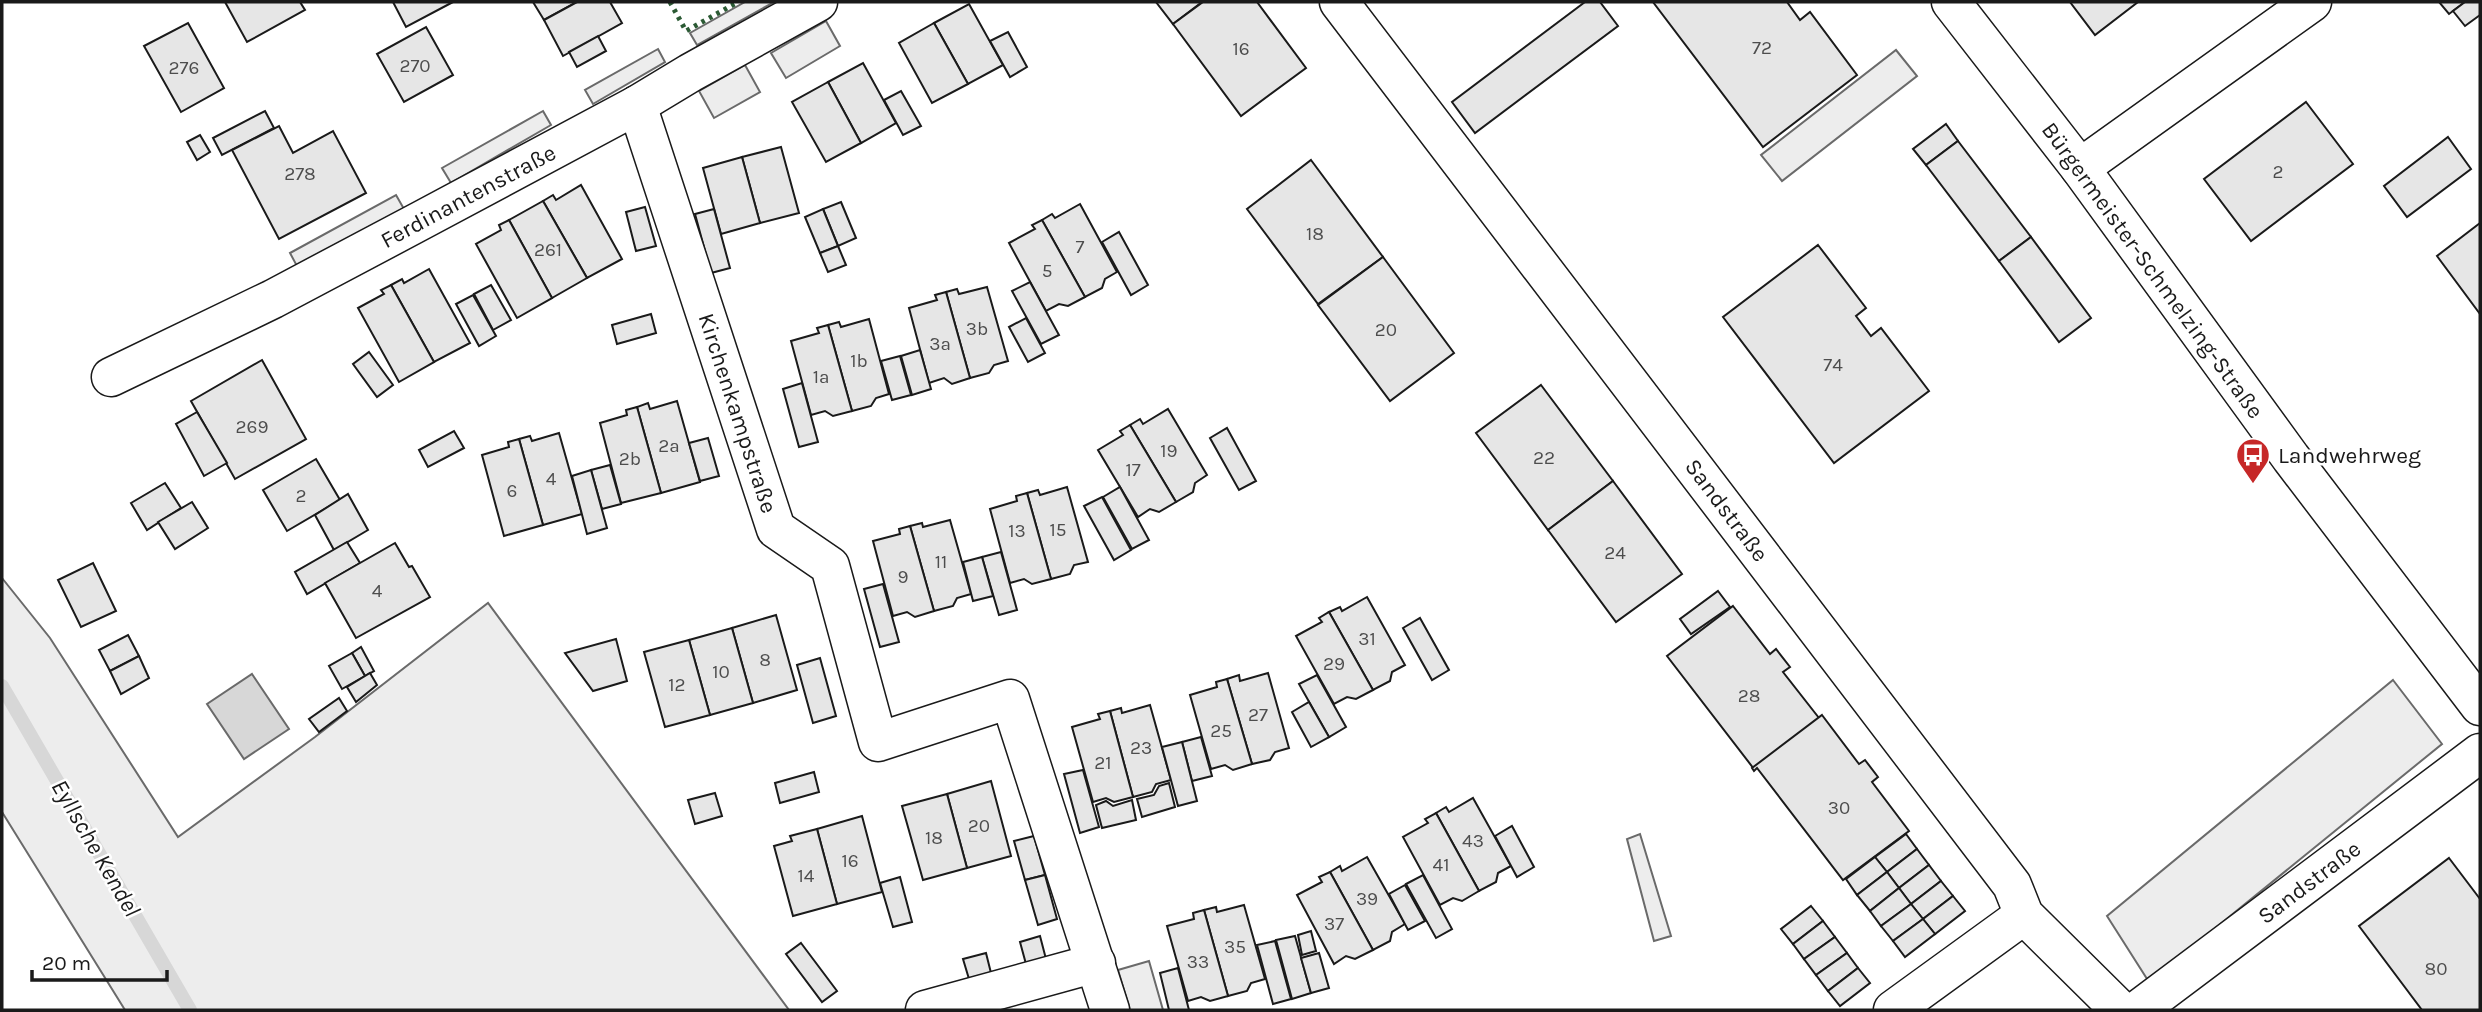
<svg xmlns="http://www.w3.org/2000/svg" width="2482" height="1012" viewBox="0 0 2482 1012" font-family="Karla,sans-serif">
  <style>
    .built { fill: #ededed; stroke: #6a6a6a; stroke-width: 2 }
    .water { fill: #d7d7d7; stroke: #6a6a6a; stroke-width: 2 }
    .lines { fill: none; stroke-linecap: round; stroke-linejoin: round }
    .stream { stroke: #d7d7d7; stroke-width: 14 }
    .building { fill: #e6e6e6; stroke: #1a1a1a; stroke-width: 2 }
    .minor-casing { stroke: #1a1a1a; stroke-width: 41 }
    .minor { stroke: #fff; stroke-width: 38 }
    .hedge { stroke: #2b5a34; stroke-width: 5; stroke-dasharray: 3.5 5; stroke-linecap: butt }
    .labels { text-anchor: middle; stroke-width: 5; stroke-linejoin: round; paint-order: stroke }
    .number-label { font-size: 19px; fill: #4d4d4d }
    .street-label { font-size: 23px; fill: #1a1a1a; stroke: #fff }
    .poi-label { font-size: 23px; fill: #1a1a1a; stroke: #fff; text-anchor: start }
    .water-label { font-size: 24px; font-style: italic; fill: #1a1a1a; stroke: #fff }
  </style>
  <rect width="100%" height="100%" fill="#fff"/>
  <g class="built">
    <path d="M745 2H774L697 45 690 33Z"/>
    <path d="M826 21 840 46 786 78 771 53Z"/>
    <path d="M658 49 665 62 593 104 585 90Z"/>
    <path d="M1896 50 1917 76 1782 181 1761 155Z"/>
    <path d="M745 65 760 92 714 118 699 91Z"/>
    <path d="M543 111 551 125 451 183 442 168Z"/>
    <path d="M396 195 404 209 298 268 290 253Z"/>
    <path d="M2 578 50 638 178 837 315 737 488 603 789 1010H125L2 812Z"/>
    <path d="M2393 680 2442 744 2149 982 2107 916Z"/>
    <path d="M1640 834 1671 936 1654 941 1627 839Z"/>
    <path d="M1149 961 1163 1010H1130L1118 970Z"/>
  </g>
  <path class="water" d="M252 674 289 729 244 759 207 704Z"/>
  <g class="lines">
    <path class="stream" d="M2 686 190 1010"/>
  </g>
  <g class="building">
    <path d="M225 2H300L305 10 247 42Z"/>
    <path d="M393 2H453L406 27Z"/>
    <path d="M533 2H577L544 20Z"/>
    <path d="M577 2H610L622 23 563 56 544 20Z"/>
    <path d="M1156 2H1202L1173 24Z"/>
    <path d="M1203 2H1257L1306 68 1241 116 1173 24Z"/>
    <path d="M1585 2H1600L1618 26 1475 133 1452 102Z"/>
    <path d="M1653 2H1787L1800 20 1810 12 1857 75 1763 147Z"/>
    <path d="M2070 2H2138L2095 35Z"/>
    <path d="M2439 2H2465L2449 14Z"/>
    <path d="M2465 2H2480V15L2465 26 2453 11Z"/>
    <path d="M969 4 1003 65 968 84 934 23Z"/>
    <path d="M188 23 224 88 181 112 144 46Z"/>
    <path d="M934 23 968 84 932 103 899 43Z"/>
    <path d="M426 27 453 75 404 102 377 54Z"/>
    <path d="M1008 32 1027 67 1010 77 990 41Z"/>
    <path d="M598 36 606 51 577 67 569 52Z"/>
    <path d="M863 63 896 123 861 143 828 82Z"/>
    <path d="M828 82 861 143 826 162 792 102Z"/>
    <path d="M901 91 921 126 903 135 884 100Z"/>
    <path d="M2306 102 2353 164 2251 241 2204 179Z"/>
    <path d="M265 111 274 128 222 155 213 138Z"/>
    <path d="M1946 124 1958 141 1926 165 1913 149Z"/>
    <path d="M279 126 293 153 333 131 366 193 279 239 232 150Z"/>
    <path d="M200 135 210 152 197 160 187 142Z"/>
    <path d="M2448 137 2471 169 2407 217 2384 186Z"/>
    <path d="M1958 141 2031 237 1999 261 1926 165Z"/>
    <path d="M781 147 799 213 760 223 742 157Z"/>
    <path d="M742 157 760 223 721 234 703 168Z"/>
    <path d="M1311 160 1383 257 1318 304 1247 209Z"/>
    <path d="M581 185 622 259 587 278 543 201 553 195 556 200Z"/>
    <path d="M543 201 587 278 552 298 509 220Z"/>
    <path d="M841 202 856 238 838 246 823 209Z"/>
    <path d="M1080 204 1117 272 1105 279 1102 288 1085 297 1042 220 1052 214 1055 218Z"/>
    <path d="M645 207 656 246 636 251 626 212Z"/>
    <path d="M714 209 730 268 711 273 695 214Z"/>
    <path d="M823 209 838 246 820 253 805 217Z"/>
    <path d="M509 220 552 298 517 318 476 244 501 230 499 225Z"/>
    <path d="M1042 220 1085 297 1068 306 1059 304 1046 311 1009 243 1035 229 1032 225Z"/>
    <path d="M2480 223V314L2437 256Z"/>
    <path d="M1119 232 1148 285 1131 295 1102 242Z"/>
    <path d="M2031 237 2091 318 2059 342 1999 261Z"/>
    <path d="M1818 245 1866 308 1856 316 1871 336 1881 328 1929 391 1834 463 1723 317Z"/>
    <path d="M838 246 846 265 828 272 820 253Z"/>
    <path d="M1383 257 1454 353 1390 401 1318 305Z"/>
    <path d="M429 269 470 343 434 362 391 285 402 279 404 283Z"/>
    <path d="M1030 282 1059 335 1041 344 1012 291Z"/>
    <path d="M391 285 434 362 399 382 358 308 384 294 381 290Z"/>
    <path d="M491 285 511 320 493 330 474 294Z"/>
    <path d="M987 287 1008 361 994 365 989 373 970 378 946 292 957 289 959 294Z"/>
    <path d="M946 292 970 378 952 384 944 378 929 383 909 308 937 300 935 295Z"/>
    <path d="M473 295 496 336 479 346 456 304Z"/>
    <path d="M651 314 656 333 617 344 612 325Z"/>
    <path d="M1026 318 1045 353 1028 362 1009 327Z"/>
    <path d="M869 319 889 394 876 398 871 406 852 411 828 325 839 322 841 327Z"/>
    <path d="M828 325 852 411 833 416 825 411 811 415 791 341 819 333 817 328Z"/>
    <path d="M920 350 931 389 912 395 901 356Z"/>
    <path d="M369 352 393 385 377 397 353 364Z"/>
    <path d="M900 356 911 395 892 400 881 361Z"/>
    <path d="M262 360 306 439 235 479 191 401Z"/>
    <path d="M802 383 818 442 799 447 783 389Z"/>
    <path d="M1541 385 1613 481 1548 530 1476 433Z"/>
    <path d="M677 401 700 482 661 493 637 407 648 403 650 409Z"/>
    <path d="M637 407 661 493 621 503 600 423 627 415 626 410Z"/>
    <path d="M1168 409 1207 475 1195 483 1193 492 1176 502 1130 425 1140 419 1143 424Z"/>
    <path d="M197 412 227 463 204 476 176 424Z"/>
    <path d="M1130 425 1176 502 1159 512 1150 509 1138 517 1098 450 1123 435 1120 431Z"/>
    <path d="M1227 428 1256 481 1239 490 1210 438Z"/>
    <path d="M454 431 464 448 428 467 419 450Z"/>
    <path d="M559 433 582 514 543 525 519 439 530 436 532 441Z"/>
    <path d="M708 438 719 476 700 481 689 443Z"/>
    <path d="M519 439 543 525 504 536 482 455 509 447 508 442Z"/>
    <path d="M316 459 340 500 287 531 263 490Z"/>
    <path d="M610 465 621 504 602 509 591 470Z"/>
    <path d="M591 470 607 528 587 534 572 476Z"/>
    <path d="M1613 481 1682 574 1616 622 1548 530Z"/>
    <path d="M165 483 181 508 147 530 131 503Z"/>
    <path d="M1067 487 1088 562 1074 565 1070 574 1051 579 1027 493 1038 490 1040 495Z"/>
    <path d="M1120 487 1149 540 1132 549 1103 497Z"/>
    <path d="M1027 493 1051 579 1032 584 1024 579 1010 583 990 509 1017 501 1016 496Z"/>
    <path d="M348 494 368 530 334 550 315 515Z"/>
    <path d="M1102 497 1131 550 1114 560 1084 506Z"/>
    <path d="M192 502 208 528 175 549 158 522Z"/>
    <path d="M950 520 971 594 957 598 953 606 934 611 910 526 922 523 923 527Z"/>
    <path d="M910 526 934 611 915 617 907 612 893 616 873 541 900 534 899 529Z"/>
    <path d="M347 542 360 563 307 594 295 572Z"/>
    <path d="M395 543 409 567 412 566 430 597 356 638 325 583Z"/>
    <path d="M1001 552 1017 610 999 615 982 557Z"/>
    <path d="M982 557 993 596 973 601 963 562Z"/>
    <path d="M93 563 116 611 81 627 58 580Z"/>
    <path d="M883 584 899 642 880 647 864 589Z"/>
    <path d="M1718 591 1730 607 1691 634 1680 619Z"/>
    <path d="M1367 597 1405 665 1392 672 1390 681 1373 690 1329 612 1340 607 1342 611Z"/>
    <path d="M1733 606 1770 654 1776 649 1790 667 1783 672 1819 718 1754 769 1667 656Z"/>
    <path d="M1329 612 1373 690 1356 699 1347 697 1334 704 1296 636 1322 622 1319 618Z"/>
    <path d="M776 615 797 690 753 703 732 628Z"/>
    <path d="M1420 618 1449 670 1432 680 1403 628Z"/>
    <path d="M732 628 753 703 710 715 689 640Z"/>
    <path d="M128 635 139 656 110 671 99 650Z"/>
    <path d="M616 639 627 681 593 691 565 653Z"/>
    <path d="M689 640 710 715 665 727 644 652Z"/>
    <path d="M361 647 374 671 365 676 352 653Z"/>
    <path d="M352 653 365 676 342 689 329 666Z"/>
    <path d="M139 656 149 678 121 694 110 671Z"/>
    <path d="M820 658 836 716 813 723 797 665Z"/>
    <path d="M370 673 377 685 356 702 347 687Z"/>
    <path d="M1268 673 1289 748 1275 752 1270 760 1252 764 1227 679 1239 675 1240 681Z"/>
    <path d="M1317 675 1346 727 1329 737 1299 684Z"/>
    <path d="M1227 679 1252 764 1233 770 1225 765 1211 769 1190 695 1217 687 1216 682Z"/>
    <path d="M339 698 347 711 319 732 309 719Z"/>
    <path d="M1309 702 1329 737 1311 747 1292 712Z"/>
    <path d="M1150 705 1171 780 1156 784 1152 792 1133 797 1110 711 1121 708 1122 713Z"/>
    <path d="M1110 711 1133 797 1114 802 1106 798 1093 802 1072 727 1100 719 1098 714Z"/>
    <path d="M1822 715 1859 764 1865 760 1878 777 1872 782 1909 831 1843 880 1757 768 1754 771 1752 768Z"/>
    <path d="M1201 737 1212 776 1192 781 1182 742Z"/>
    <path d="M1182 742 1197 801 1178 806 1162 747Z"/>
    <path d="M1083 770 1099 827 1080 833 1064 774Z"/>
    <path d="M814 772 819 792 780 803 775 783Z"/>
    <path d="M991 781 1011 856 967 868 947 794Z"/>
    <path d="M1169 783 1175 807 1142 817 1137 799 1154 795 1159 786Z"/>
    <path d="M715 793 722 816 695 824 688 800Z"/>
    <path d="M947 794 967 868 923 880 902 806Z"/>
    <path d="M1473 798 1511 866 1498 873 1496 882 1479 891 1436 813 1446 807 1449 812Z"/>
    <path d="M1132 800 1136 820 1102 828 1096 805 1106 801 1113 806Z"/>
    <path d="M1436 813 1479 891 1462 901 1453 898 1440 905 1403 837 1428 823 1425 819Z"/>
    <path d="M862 816 882 892 837 904 817 829Z"/>
    <path d="M1512 826 1534 867 1517 877 1495 836Z"/>
    <path d="M817 829 837 904 793 916 774 846 792 841 790 836Z"/>
    <path d="M1906 834 1917 849 1887 872 1875 857Z"/>
    <path d="M1034 836 1045 875 1025 880 1014 841Z"/>
    <path d="M1917 849 1929 865 1899 888 1887 872Z"/>
    <path d="M1367 857 1405 924 1392 932 1390 941 1373 950 1330 872 1340 866 1342 871Z"/>
    <path d="M1875 857 1887 872 1857 895 1846 879Z"/>
    <path d="M2449 858 2480 899V1010H2422L2359 926Z"/>
    <path d="M1929 865 1941 881 1911 904 1899 888Z"/>
    <path d="M1330 872 1373 950 1355 959 1346 956 1334 964 1297 895 1322 882 1319 877Z"/>
    <path d="M1887 872 1899 888 1870 911 1857 895Z"/>
    <path d="M1045 875 1057 919 1038 925 1025 880Z"/>
    <path d="M1423 875 1452 929 1436 938 1406 884Z"/>
    <path d="M900 877 912 922 893 927 880 883Z"/>
    <path d="M1941 881 1953 896 1923 919 1911 904Z"/>
    <path d="M1405 885 1425 921 1408 930 1389 894Z"/>
    <path d="M1899 888 1911 904 1881 926 1870 911Z"/>
    <path d="M1953 896 1965 911 1935 934 1923 919Z"/>
    <path d="M1911 904 1923 919 1893 941 1881 926Z"/>
    <path d="M1244 905 1265 979 1251 983 1247 991 1228 996 1204 910 1216 907 1217 912Z"/>
    <path d="M1811 906 1823 921 1793 944 1781 929Z"/>
    <path d="M1204 910 1228 996 1210 1001 1201 997 1188 1001 1167 926 1194 919 1193 913Z"/>
    <path d="M1923 919 1935 934 1905 957 1893 941Z"/>
    <path d="M1823 921 1835 937 1804 959 1793 944Z"/>
    <path d="M1311 931 1316 951 1302 955 1298 935Z"/>
    <path d="M1040 936 1046 959 1026 964 1020 942Z"/>
    <path d="M1295 936 1311 993 1292 999 1276 940Z"/>
    <path d="M1835 937 1847 953 1816 975 1804 959Z"/>
    <path d="M1275 941 1291 999 1273 1004 1257 945Z"/>
    <path d="M801 943 837 991 822 1002 786 954Z"/>
    <path d="M986 953 991 973 969 979 963 959Z"/>
    <path d="M1319 953 1329 988 1311 993 1301 958Z"/>
    <path d="M1847 953 1858 968 1828 991 1816 975Z"/>
    <path d="M1178 968 1189 1010H1169L1160 973Z"/>
    <path d="M1858 968 1870 983 1840 1006 1828 991Z"/>
  </g>
  <g class="lines">
    <g class="minor-casing">
      <g id="minor">
        <path d="M1339 2 2012 885 2024 915 2120 1010"/>
        <path d="M1951 2 2080 168 2291 458 2480 706"/>
        <path d="M637 105 776 529 830 566 878 742 1010 699 1110 1010"/>
        <path d="M2080 168 2312 2"/>
        <path d="M111 377 273 299 422 220 637 105 690 73 818 2"/>
        <path d="M925 1010 1096 963"/>
        <path d="M1893 1010 2024 915"/>
        <path d="M2138 1010 2480 753"/>
      </g>
    </g>
    <use href="#minor" class="minor"/>
    <path class="hedge" d="M670 2 686 31 738 2"/>
  </g>
  <defs>
    <g id="bus-pin" transform="scale(1.75)"><path d="M0 17L-7.5 6A9.5 9.5 0 1 1 7.5 6Z" fill="#c62828" stroke="#fff"/><path d="M-5-6H5V4H4V6H2V4H-2V6H-4V4H-5ZM-3.5-4V0h7V-4ZM-3.5 1.2v1.5H-2V1.2ZM2 1.2v1.5H3.5V1.2Z" fill="#fff"/></g>
  </defs>
  <g fill-rule="evenodd">
    <use href="#bus-pin" x="2253" y="455"/>
  </g>
  <g class="labels">
    <g class="number-label">
      <text x="1762" y="54">72</text>
      <text x="1241" y="55">16</text>
      <text x="415" y="72">270</text>
      <text x="184" y="74">276</text>
      <text x="2278" y="178">2</text>
      <text x="300" y="180">278</text>
      <text x="1315" y="240">18</text>
      <text x="1080" y="253">7</text>
      <text x="548" y="256">261</text>
      <text x="1047" y="277">5</text>
      <text x="977" y="335">3b</text>
      <text x="1386" y="336">20</text>
      <text x="940" y="350">3a</text>
      <text x="859" y="367">1b</text>
      <text x="1833" y="371">74</text>
      <text x="821" y="383">1a</text>
      <text x="252" y="433">269</text>
      <text x="669" y="452">2a</text>
      <text x="1169" y="457">19</text>
      <text x="1544" y="464">22</text>
      <text x="630" y="465">2b</text>
      <text x="1133" y="476">17</text>
      <text x="551" y="485">4</text>
      <text x="512" y="497">6</text>
      <text x="301" y="502">2</text>
      <text x="1058" y="536">15</text>
      <text x="1017" y="537">13</text>
      <text x="1615" y="559">24</text>
      <text x="941" y="568">11</text>
      <text x="903" y="583">9</text>
      <text x="377" y="597">4</text>
      <text x="1367" y="645">31</text>
      <text x="765" y="666">8</text>
      <text x="1334" y="670">29</text>
      <text x="721" y="678">10</text>
      <text x="677" y="691">12</text>
      <text x="1749" y="702">28</text>
      <text x="1258" y="721">27</text>
      <text x="1221" y="737">25</text>
      <text x="1141" y="754">23</text>
      <text x="1103" y="769">21</text>
      <text x="1839" y="814">30</text>
      <text x="979" y="832">20</text>
      <text x="934" y="844">18</text>
      <text x="1473" y="847">43</text>
      <text x="850" y="867">16</text>
      <text x="1441" y="871">41</text>
      <text x="806" y="882">14</text>
      <text x="1367" y="905">39</text>
      <text x="1334" y="930">37</text>
      <text x="1235" y="953">35</text>
      <text x="1198" y="968">33</text>
      <text x="2436" y="975">80</text>
    </g>
    <g class="street-label">
      <text transform="translate(468 196) rotate(-28)" y="8">Ferdinantenstraße</text>
      <text transform="translate(2153 270) rotate(54)" y="8">Bürgermeister-Schmelzing-Straße</text>
      <text transform="translate(738 413) rotate(72)" y="8">Kirchenkampstraße</text>
      <text transform="translate(1727 510) rotate(53)" y="8">Sandstraße</text>
      <text transform="translate(2309 882) rotate(-37)" y="8">Sandstraße</text>
    </g>
    <g class="poi-label">
      <text x="2278" y="463">Landwehrweg</text>
    </g>
    <g class="water-label">
      <text transform="translate(96 848) rotate(60)" y="8">Eyllsche Kendel</text>
    </g>
  </g>
  <rect width="2482" height="1012" fill="none" stroke="#1a1a1a" stroke-width="7"/>
  <path d="M32 970v10h135v-10" fill="none" stroke="#1a1a1a" stroke-width="3.5"/>
  <text x="42" y="970" font-size="21" fill="#1a1a1a" stroke="#ffffff" stroke-width="5" paint-order="stroke">20 m</text>
</svg>
